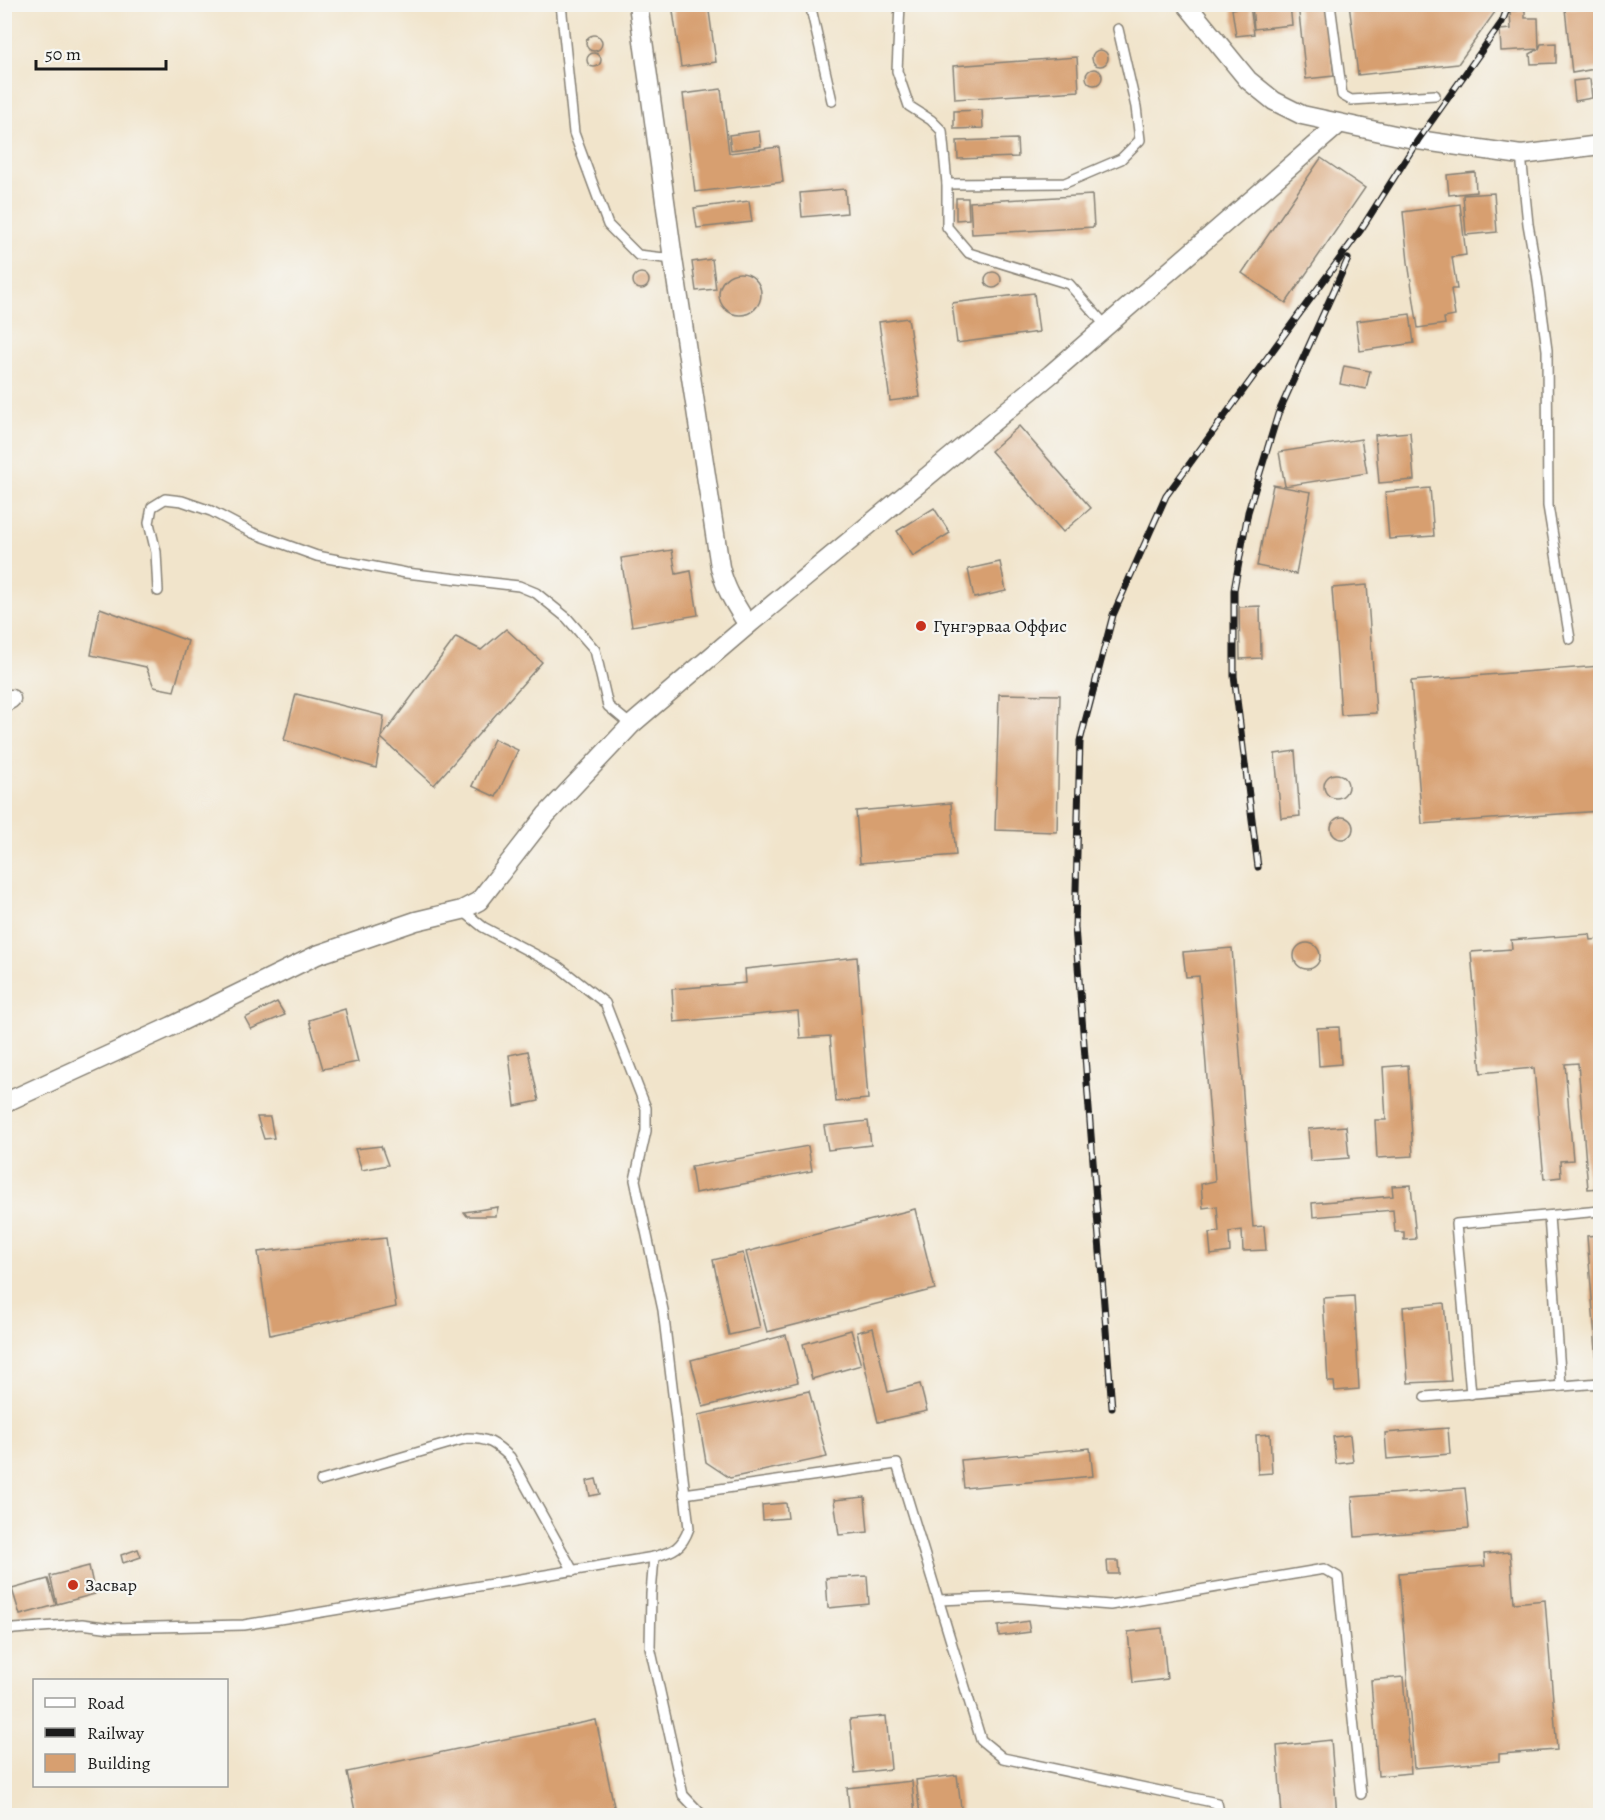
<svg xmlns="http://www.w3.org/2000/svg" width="1605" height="1820" viewBox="0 0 1605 1820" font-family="Alegreya,serif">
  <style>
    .building { fill: #d79f70 }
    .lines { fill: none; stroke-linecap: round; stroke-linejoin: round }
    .lane-casing { stroke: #868074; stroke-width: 12 }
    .street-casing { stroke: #868074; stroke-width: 21 }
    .lane { stroke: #fff; stroke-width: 9 }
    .street { stroke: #fff; stroke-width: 18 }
    .rail-casing { stroke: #1c1c1c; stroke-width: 7 }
    .rail { stroke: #f6f6f2; stroke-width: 4.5; stroke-dasharray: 14; stroke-linecap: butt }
    .poi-dot { fill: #c8321e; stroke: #f6f6f2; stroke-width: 2 }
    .labels { text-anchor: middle; stroke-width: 4.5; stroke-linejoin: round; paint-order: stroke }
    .poi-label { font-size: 18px; fill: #1c1c1c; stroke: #f6f6f2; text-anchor: start }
  </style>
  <rect width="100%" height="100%" fill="#f6f6f2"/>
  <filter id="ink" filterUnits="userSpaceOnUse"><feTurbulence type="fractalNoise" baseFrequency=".0167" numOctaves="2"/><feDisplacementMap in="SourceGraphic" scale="12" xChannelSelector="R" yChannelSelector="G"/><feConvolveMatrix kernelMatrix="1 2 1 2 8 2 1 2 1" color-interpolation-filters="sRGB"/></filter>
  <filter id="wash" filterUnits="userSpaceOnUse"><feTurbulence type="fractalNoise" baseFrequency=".008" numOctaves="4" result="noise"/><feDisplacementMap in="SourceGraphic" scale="24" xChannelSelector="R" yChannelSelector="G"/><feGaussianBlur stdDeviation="1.35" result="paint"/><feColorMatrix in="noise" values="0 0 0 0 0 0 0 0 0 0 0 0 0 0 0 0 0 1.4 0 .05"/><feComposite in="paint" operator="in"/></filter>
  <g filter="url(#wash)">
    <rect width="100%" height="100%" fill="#f1e4cb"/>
    <g id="blocks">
      <g class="building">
        <path d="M672 4H708L716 62 681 67Z"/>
        <path d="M1252 4H1290L1292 25 1254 29Z"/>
        <path d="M1298 4H1326L1334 76 1306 79Z"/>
        <path d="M1349 4H1495V12L1458 64 1358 75Z"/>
        <path d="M1600 5V68L1572 73 1565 9Z"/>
        <path d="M1250 6 1254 34 1236 36 1232 9Z"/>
        <path d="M1525 10V18H1538L1539 49 1541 44 1556 43V63L1531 64 1530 54 1539 49 1501 51 1500 30 1511 29 1510 11Z"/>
        <circle cx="594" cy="43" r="8"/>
        <circle cx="1100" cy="58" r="8"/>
        <circle cx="594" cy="60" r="7"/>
        <path d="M1077 57 1079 91 955 99 953 66Z"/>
        <circle cx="1094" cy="77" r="8"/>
        <path d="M1590 79 1592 98 1575 101 1573 81Z"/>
        <path d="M721 89 729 153 779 147 783 182 695 192 683 94Z"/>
        <path d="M982 110 983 128 954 129V111Z"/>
        <path d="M759 131 761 146 731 150 729 135Z"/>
        <path d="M1017 139 1018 157 958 159 957 141Z"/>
        <path d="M1321 158 1365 188 1286 303 1242 273Z"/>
        <path d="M1475 172 1476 192 1449 195 1447 175Z"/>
        <path d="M845 189 847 213 802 217 800 193Z"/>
        <path d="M1494 193 1497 232 1466 235 1463 195Z"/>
        <path d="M1092 195 1094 227 972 234 970 202Z"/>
        <path d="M956 198H968L969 219 956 220Z"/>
        <path d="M749 201 752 222 697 228 694 208Z"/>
        <path d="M1460 204 1466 255 1452 257 1457 289H1451L1455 316 1444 318 1445 324 1418 328 1408 262 1403 212Z"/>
        <path d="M1600 244V290H1599L1595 245Z"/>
        <path d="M712 259 716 289 696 291 692 262Z"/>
        <circle cx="993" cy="280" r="8"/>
        <circle cx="740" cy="294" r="21"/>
        <circle cx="641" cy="281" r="8"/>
        <path d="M1034 293 1039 332 957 343 952 303Z"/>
        <path d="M1410 314 1414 343 1360 351 1356 321Z"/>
        <path d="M908 318 920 397 890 401 879 322Z"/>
        <path d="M1344 366 1370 371 1366 389 1340 384Z"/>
        <path d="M1019 426 1091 508 1063 532 991 451Z"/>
        <path d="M1410 432 1414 480 1379 483 1375 435Z"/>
        <path d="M1361 439 1367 473 1285 486 1279 452Z"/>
        <path d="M1273 485 1311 492 1296 574 1257 566Z"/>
        <path d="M1430 488 1434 536 1389 539 1385 492Z"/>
        <path d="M934 508 950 533 913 556 897 531Z"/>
        <path d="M672 550 676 574 691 571 698 615 632 626 621 558Z"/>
        <path d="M1000 562 1006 591 974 598 968 569Z"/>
        <path d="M1367 585 1376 713 1341 715 1332 588Z"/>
        <path d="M1260 606 1261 658 1240 659 1239 607Z"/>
        <path d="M100 608 188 641 174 691 154 687 146 667 91 655Z"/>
        <path d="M506 629 542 662 434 785 381 738 376 768 284 740 296 694 384 716 381 738 456 637 481 650Z"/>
        <path d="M1600 666V811L1422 824 1411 681Z"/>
        <path d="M999 694 1060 695 1057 832 995 830Z"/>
        <path d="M494 739 518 750 496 797 472 786Z"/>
        <path d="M1295 751 1300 816 1281 818 1275 754Z"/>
        <circle cx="1336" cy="786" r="12"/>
        <path d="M951 803 956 855 860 863 856 811Z"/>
        <circle cx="1342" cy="828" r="11"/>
        <path d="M1590 934 1591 940 1600 939V1188L1588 1189 1578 1063 1565 1064 1573 1160 1560 1161 1561 1177 1544 1179 1534 1068 1481 1073 1471 952 1512 949 1511 940Z"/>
        <circle cx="1307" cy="956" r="13"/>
        <path d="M1232 948 1253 1227 1264 1226 1266 1250 1243 1251 1242 1230 1229 1232 1230 1252 1211 1255 1209 1233 1219 1232 1217 1206 1203 1208 1201 1184 1215 1181 1199 976 1186 977 1183 952Z"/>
        <path d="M857 957 868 1099 836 1102 830 1036 800 1038 798 1011 674 1022 672 989 746 983 745 969Z"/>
        <path d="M277 1002 285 1015 251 1029 245 1018Z"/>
        <path d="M345 1009 358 1062 323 1069 309 1020Z"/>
        <path d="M1339 1027 1341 1064 1319 1066 1317 1028Z"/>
        <path d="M528 1051 539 1101 515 1106 509 1055Z"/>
        <path d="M1408 1065 1413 1156 1377 1158 1375 1120H1386L1383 1067Z"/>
        <path d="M257 1117H270L274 1138 264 1139Z"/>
        <path d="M868 1121 871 1145 828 1150 824 1126Z"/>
        <path d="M1346 1126 1349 1158 1310 1161 1308 1129Z"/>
        <path d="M381 1146 388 1165 362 1170 355 1149Z"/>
        <path d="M808 1146 812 1171 695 1193 691 1167Z"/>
        <path d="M1411 1185 1416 1239 1404 1240V1232H1395L1393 1210 1313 1217 1312 1203 1393 1196 1392 1186Z"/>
        <path d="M498 1207 496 1216H467L464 1212Z"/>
        <path d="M915 1209 935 1289 767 1332 746 1252Z"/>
        <path d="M1600 1235V1363H1597L1587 1236Z"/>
        <path d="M386 1238 396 1307 270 1335 258 1252Z"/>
        <path d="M743 1253 760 1328 729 1335 713 1260Z"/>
        <path d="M1354 1296 1359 1389 1335 1391 1334 1382H1328L1323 1298Z"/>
        <path d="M1444 1303 1451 1381 1408 1383 1403 1307Z"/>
        <path d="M873 1328 888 1392 920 1384 927 1411 878 1422 857 1332Z"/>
        <path d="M851 1330 861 1365 812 1379 803 1344Z"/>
        <path d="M786 1335 798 1382 703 1407 691 1360Z"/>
        <path d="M809 1391 827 1457 730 1478 706 1462 698 1415Z"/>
        <path d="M1448 1428 1450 1454 1387 1459 1385 1433Z"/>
        <path d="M1270 1434 1272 1473 1258 1474 1256 1435Z"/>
        <path d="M1350 1435 1353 1462 1336 1464 1333 1437Z"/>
        <path d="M1090 1448 1093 1476 964 1488 961 1460Z"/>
        <path d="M596 1479 600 1494 590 1496 587 1481Z"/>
        <path d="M1465 1488 1469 1528 1355 1537 1352 1497Z"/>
        <path d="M865 1497 868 1532 839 1535 834 1500Z"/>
        <path d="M786 1503 788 1518 763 1520 762 1505Z"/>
        <path d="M138 1549 141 1557 123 1563 121 1555Z"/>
        <path d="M1510 1552 1514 1603 1545 1600 1557 1750 1499 1754V1761L1414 1768 1399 1573 1485 1566 1484 1554Z"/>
        <path d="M1107 1561H1118L1119 1574H1108Z"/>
        <path d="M89 1566 95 1594 57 1604 50 1576Z"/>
        <path d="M867 1576 869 1604 828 1608 826 1578Z"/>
        <path d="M48 1579 56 1605 20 1615 12 1589Z"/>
        <path d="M1028 1621 1030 1632 999 1636 998 1626Z"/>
        <path d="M1162 1628 1167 1679 1133 1683 1128 1632Z"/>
        <path d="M1403 1677 1411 1773 1378 1776 1371 1680Z"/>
        <path d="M886 1716 891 1769 855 1773 850 1719Z"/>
        <path d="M596 1720 616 1816H356L347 1772Z"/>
        <path d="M1331 1740 1337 1816H1282L1277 1746Z"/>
        <path d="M957 1775 962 1816H920L916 1780Z"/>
        <path d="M912 1781 915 1816H850L847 1788Z"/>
      </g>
    </g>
  </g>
  <g filter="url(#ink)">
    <use href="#blocks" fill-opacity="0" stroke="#868074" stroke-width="1.5"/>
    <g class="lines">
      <g class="lane-casing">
        <g id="lane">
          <path d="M561 4 574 133 608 225 638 255 673 259"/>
          <path d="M810 4 832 101"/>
          <path d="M900 4 897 71 909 106 931 120 942 131 947 184V227L969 253 1069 284 1106 326"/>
          <path d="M1293 4V6"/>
          <path d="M1330 4 1342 95 1351 100 1435 95"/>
          <path d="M1521 155 1528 224 1537 275 1547 350 1548 506 1570 639"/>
          <path d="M947 184 1065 183 1121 159 1140 140 1136 107 1118 29"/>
          <path d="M158 591 156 552 149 523 152 507 165 499 182 501 211 511 253 533 317 556 406 573 519 586 536 593 567 618 595 650 608 706 631 725"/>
          <path d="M1549 1216 1561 1386"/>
          <path d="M1471 1394 1456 1224 1600 1211"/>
          <path d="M1425 1397 1600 1383"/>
          <path d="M321 1481 467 1438C488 1438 495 1443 510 1457L573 1571"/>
          <path d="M684 1494 897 1464 981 1740 1003 1758 1217 1803 1220 1816"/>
          <path d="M654 1557 651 1594 650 1647 683 1795 703 1816"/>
          <path d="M939 1600 1011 1597 1110 1605 1324 1569 1338 1577 1361 1794"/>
          <path d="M4 1631 14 1629 82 1624 111 1628 244 1625 654 1557C674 1551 682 1548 689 1528L663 1310 635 1180 646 1131V1108L605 1003 559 967 483 927 462 910"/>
        </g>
      </g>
      <g class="street-casing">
        <g id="street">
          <path d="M638 4 673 259 720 567C725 589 736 606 748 625"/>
          <path d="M1186 4 1248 80 1274 101 1302 115 1418 140 1521 155 1600 145"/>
          <path d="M4 703 11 699"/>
          <path d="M4 1103 172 1026 317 955 416 921 462 910 479 901 546 815 631 725 748 625 1051 374 1339 124"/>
        </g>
      </g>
      <use href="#lane" class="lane"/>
      <use href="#street" class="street"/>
      <g class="rail-casing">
        <g id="rail">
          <path d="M1258 867 1234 676V590L1248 512 1278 414 1348 259"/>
          <path d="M1112 1408 1075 927 1080 741 1113 615 1166 496 1360 231 1418 140 1502 22 1509 4"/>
        </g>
      </g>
      <use href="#rail" class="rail"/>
    </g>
  </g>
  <g class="poi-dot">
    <circle cx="921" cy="626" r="6"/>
    <circle cx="73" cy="1585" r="6"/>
  </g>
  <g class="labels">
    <g class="poi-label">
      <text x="933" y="632">Гүнгэрваа Оффис</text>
      <text x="85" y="1591">Засвар</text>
    </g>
  </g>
  <rect width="1605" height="1820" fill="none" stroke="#f6f6f2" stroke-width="24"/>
  <rect x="33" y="1679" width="195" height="108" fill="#f6f6f2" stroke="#9f9f9c" stroke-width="1.5"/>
  <rect x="45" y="1698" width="30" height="9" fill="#ffffff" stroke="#9f9f9c" stroke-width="1.5"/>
  <text x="87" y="1709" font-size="18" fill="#1c1c1c">Road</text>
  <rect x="45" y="1728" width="30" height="9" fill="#1c1c1c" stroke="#9f9f9c" stroke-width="1.5"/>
  <text x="87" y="1739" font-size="18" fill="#1c1c1c">Railway</text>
  <rect x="45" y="1754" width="30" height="18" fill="#d79f70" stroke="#9f9f9c" stroke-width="1.5"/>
  <text x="87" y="1769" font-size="18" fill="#1c1c1c">Building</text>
  <path d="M36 60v9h130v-9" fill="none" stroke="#1c1c1c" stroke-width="3"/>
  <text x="45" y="60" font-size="18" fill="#1c1c1c" stroke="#f6f6f2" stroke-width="4.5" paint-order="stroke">50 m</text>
</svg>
